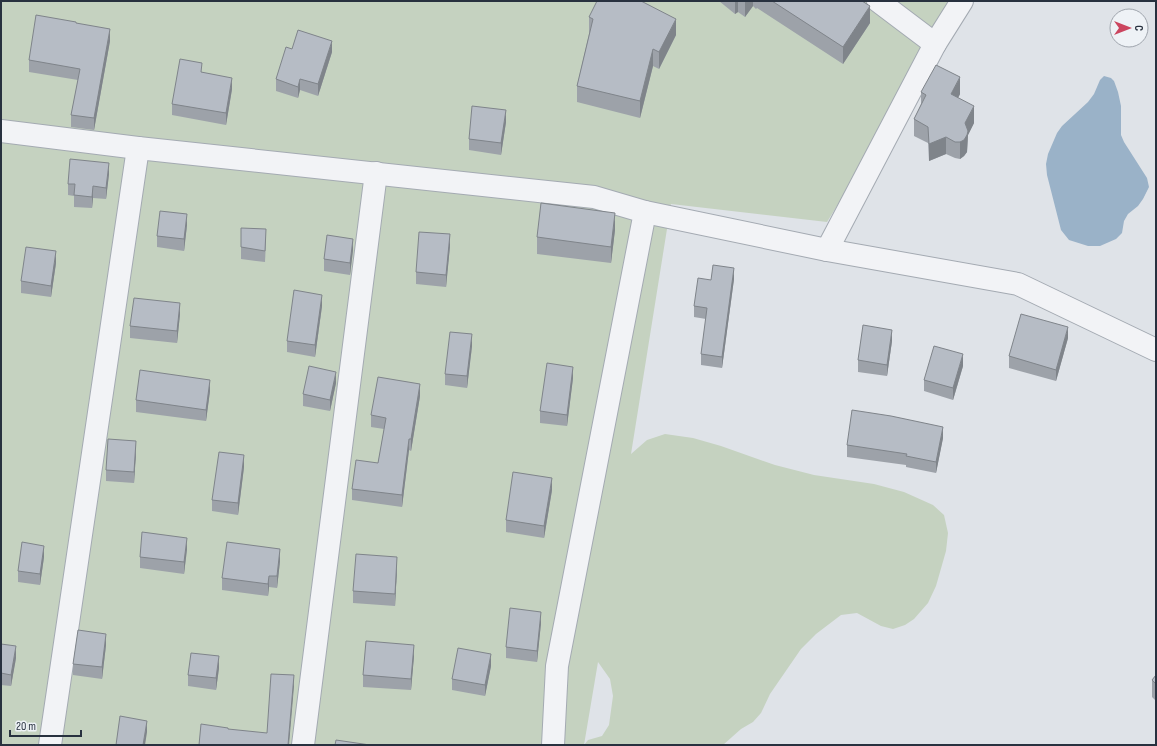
<svg xmlns="http://www.w3.org/2000/svg" width="1157" height="746" viewBox="0 0 1157 746" font-family="'Sofia Sans Condensed',sans-serif">
  <style>
    .green { fill: #c5d2c0; fill-rule: evenodd }
    .water { fill: #9ab2c8 }
    .lines { fill: none; stroke-linecap: round; stroke-linejoin: round }
    .minor-casing { stroke: #a4aab2; stroke-width: 24 }
    .minor { stroke: #f2f3f6; stroke-width: 22 }
    .wall { fill: #9da2a9 }
    .shaded-wall { fill: #7f848a }
    .building { fill: #b6bcc5; stroke: #7f848a }
  </style>
  <rect width="100%" height="100%" fill="#dfe3e8"/>
  <path class="green" d="M1 1H964L827 222 671 204 631 454 647 440 665 434 693 438 721 446 775 465 814 475 874 484 904 492 933 505 944 515 948 533 946 551 936 586 928 603 914 619 905 625 893 629 881 626 857 613 841 615 816 634 801 649 781 678 770 694 761 713 753 722 741 729 723 745H1ZM598 662 610 679 613 696 609 725 602 736 588 740 584 745Z"/>
  <path class="water" d="M1104 76 1111 78 1114 81 1118 92 1121 106V135L1124 142 1147 178 1149 187 1143 199 1138 206 1128 214 1124 221 1122 233 1116 239 1100 246H1088L1069 240 1061 230 1047 175 1046 164 1048 154 1057 133 1062 126 1088 102 1094 94 1100 80Z"/>
  <g class="lines">
    <g class="minor-casing">
      <g id="minor">
        <path d="M935 44 962 1"/>
        <path d="M1 131 138 148 594 197 645 212 557 666 553 745"/>
        <path d="M645 212 827 250 1018 284 1156 350"/>
        <path d="M827 250 935 44 878 1"/>
        <path d="M50 745 138 148"/>
        <path d="M303 745 376 173"/>
      </g>
    </g>
    <use href="#minor" class="minor"/>
  </g>
  <g class="wall">
    <path d="M719 1H862L870 23 843 64 757 8 756 9 753 6 745 17 738 12 735 14Z"/>
    <path d="M589 17 676 35 659 69 653 66 640 118 577 102V86L589 34Z"/>
    <path d="M76 23 110 41 94 130 71 127V115L78 80 29 72V60Z"/>
    <path d="M292 49 332 52 318 96 300 90 298 98 276 91V79Z"/>
    <path d="M202 72 232 89 226 125 172 115V104Z"/>
    <path d="M921 92 960 94 958 98 974 123 968 135 967 152 964 156 960 159 955 158 946 154 929 161 928 143 914 136V119L921 104Z"/>
    <path d="M506 122 501 155 469 150V139Z"/>
    <path d="M109 174 106 199 93 198 92 208 74 207V196L68 195V184Z"/>
    <path d="M187 225 184 251 157 247V236Z"/>
    <path d="M615 230 611 263 537 254V237Z"/>
    <path d="M266 241 265 262 241 259V247Z"/>
    <path d="M450 246 446 287 416 284V272Z"/>
    <path d="M353 250 350 275 324 271V259Z"/>
    <path d="M56 263 51 297 21 293V281Z"/>
    <path d="M734 279 722 368 701 365V354L706 319 694 317V306L711 280Z"/>
    <path d="M322 306 315 357 287 352V341Z"/>
    <path d="M180 314 177 343 130 338V326Z"/>
    <path d="M1068 338 1056 381 1009 368V356Z"/>
    <path d="M892 341 887 376 858 372V360Z"/>
    <path d="M472 346 467 388 445 385V374Z"/>
    <path d="M963 366 953 400 924 391V380Z"/>
    <path d="M573 378 567 426 540 423V411Z"/>
    <path d="M336 383 330 411 303 406V394Z"/>
    <path d="M210 391 206 421 136 412V400Z"/>
    <path d="M420 396 411 451 409 450 402 507 352 500V489L378 463 384 429 371 427V415Z"/>
    <path d="M943 438 936 473 906 467V465L847 457V445Z"/>
    <path d="M136 453 134 483 106 481V470Z"/>
    <path d="M244 467 238 515 212 511V500Z"/>
    <path d="M552 490 544 538 506 532V520Z"/>
    <path d="M187 549 184 574 140 568V557Z"/>
    <path d="M44 557 40 585 18 582V571Z"/>
    <path d="M280 561 277 588 269 587 268 596 222 590V578Z"/>
    <path d="M397 569 395 606 353 603V591Z"/>
    <path d="M541 623 537 662 506 658V647Z"/>
    <path d="M1 644 16 658 11 686 1 685Z"/>
    <path d="M106 645 102 679 73 675V664Z"/>
    <path d="M414 656 411 690 363 687V675Z"/>
    <path d="M491 666 485 696 452 690V679Z"/>
    <path d="M219 668 216 690 188 686V675Z"/>
    <path d="M1156 675V701L1152 697V680Z"/>
  </g>
  <g class="shaded-wall">
    <path d="M735 1H738V12L735 14Z"/>
    <path d="M745 1H753V6L745 17Z"/>
    <path d="M870 6V23L843 64V47Z"/>
    <path d="M676 19V35L659 69V52Z"/>
    <path d="M110 29V41L94 130V118Z"/>
    <path d="M332 41V52L318 96V84Z"/>
    <path d="M653 49V66L640 118V101Z"/>
    <path d="M960 77V94L951 111V94Z"/>
    <path d="M232 78V89L226 125V113Z"/>
    <path d="M300 79V90L298 98V87Z"/>
    <path d="M974 106V123L968 135 967 152 964 156 960 159V142L965 123Z"/>
    <path d="M506 110V122L501 155V143Z"/>
    <path d="M946 137V154L929 161V144Z"/>
    <path d="M109 163V174L106 199V188Z"/>
    <path d="M93 186V198L92 208V197Z"/>
    <path d="M615 213V230L611 263V247Z"/>
    <path d="M187 214V225L184 251V239Z"/>
    <path d="M450 234V246L446 287V275Z"/>
    <path d="M353 239V250L350 275V263Z"/>
    <path d="M56 251V263L51 297V286Z"/>
    <path d="M734 268V279L722 368V357Z"/>
    <path d="M322 295V306L315 357V345Z"/>
    <path d="M180 303V314L177 343V331Z"/>
    <path d="M1068 327V338L1056 381V370Z"/>
    <path d="M892 330V341L887 376V365Z"/>
    <path d="M472 334V346L467 388V376Z"/>
    <path d="M963 354V366L953 400V388Z"/>
    <path d="M573 367V378L567 426V415Z"/>
    <path d="M336 372V383L330 411V400Z"/>
    <path d="M210 380V391L206 421V410Z"/>
    <path d="M420 384V396L411 451V439Z"/>
    <path d="M943 427V438L936 473V462Z"/>
    <path d="M409 439V450L402 507V495Z"/>
    <path d="M136 441V453L134 483V472Z"/>
    <path d="M244 455V467L238 515V503Z"/>
    <path d="M552 478V490L544 538V526Z"/>
    <path d="M187 538V549L184 574V562Z"/>
    <path d="M44 546V557L40 585V574Z"/>
    <path d="M280 549V561L277 588V576Z"/>
    <path d="M397 557V569L395 606V594Z"/>
    <path d="M269 576V587L268 596V584Z"/>
    <path d="M541 612V623L537 662V651Z"/>
    <path d="M106 634V645L102 679V667Z"/>
    <path d="M414 645V656L411 690V679Z"/>
    <path d="M16 646V658L11 686V675Z"/>
    <path d="M491 654V666L485 696V685Z"/>
    <path d="M219 656V668L216 690V678Z"/>
    <path d="M294 675V686L289 745H288Z"/>
    <path d="M147 721V732L145 745H143Z"/>
  </g>
  <g class="building">
    <path d="M597 1H641L676 19 659 52 653 49 640 101 577 86 593 19 589 17Z"/>
    <path d="M772 1H862L870 6 843 47Z"/>
    <path d="M36 15 76 22V23L110 29 94 118 71 115 80 69 29 60Z"/>
    <path d="M298 30 332 41 318 84 300 79 298 87 276 79 286 47 292 49Z"/>
    <path d="M180 59 202 63 201 72 232 78 226 113 172 104Z"/>
    <path d="M936 65 960 77 951 94 974 106 965 123 968 131 967 135 964 140 960 142H955L946 137 929 144 928 127 914 119 926 95 921 92Z"/>
    <path d="M472 106 506 110 501 143 469 139Z"/>
    <path d="M70 159 109 163 106 188 93 186 92 197 74 195 75 184H68Z"/>
    <path d="M541 203 615 213 611 247 537 237Z"/>
    <path d="M160 211 187 214 184 239 157 236Z"/>
    <path d="M241 228 266 229 265 251 241 247Z"/>
    <path d="M419 232 450 234 446 275 416 272Z"/>
    <path d="M327 235 353 239 350 263 324 259Z"/>
    <path d="M26 247 56 251 51 286 21 281Z"/>
    <path d="M713 265 734 268 722 357 701 354 707 308 694 306 698 278 711 280Z"/>
    <path d="M294 290 322 295 315 345 287 341Z"/>
    <path d="M134 298 180 303 177 331 130 326Z"/>
    <path d="M1021 314 1068 327 1056 370 1009 356Z"/>
    <path d="M863 325 892 330 887 365 858 360Z"/>
    <path d="M450 332 472 334 467 376 445 374Z"/>
    <path d="M934 346 963 354 953 388 924 380Z"/>
    <path d="M547 363 573 367 567 415 540 411Z"/>
    <path d="M309 366 336 372 330 400 303 394Z"/>
    <path d="M140 370 210 380 206 410 136 400Z"/>
    <path d="M378 377 420 384 411 439H409L402 495 352 489 356 460 378 463 386 418 371 415Z"/>
    <path d="M852 410 891 416 943 427 936 462 906 456 907 454 847 445Z"/>
    <path d="M108 439 136 441 134 472 106 470Z"/>
    <path d="M219 452 244 455 238 503 212 500Z"/>
    <path d="M513 472 552 478 544 526 506 520Z"/>
    <path d="M142 532 187 538 184 562 140 557Z"/>
    <path d="M22 542 44 546 40 574 18 571Z"/>
    <path d="M227 542 280 549 277 576H269L268 584 222 578Z"/>
    <path d="M356 554 397 557 395 594 353 591Z"/>
    <path d="M510 608 541 612 537 651 506 647Z"/>
    <path d="M78 630 106 634 102 667 73 664Z"/>
    <path d="M366 641 414 645 411 679 363 675Z"/>
    <path d="M1 644 16 646 11 675 1 673Z"/>
    <path d="M458 648 491 654 485 685 452 679Z"/>
    <path d="M191 653 219 656 216 678 188 675Z"/>
    <path d="M271 674 294 675 288 745H199L201 724 228 728V729L267 733Z"/>
    <path d="M1156 675V684L1152 680Z"/>
    <path d="M120 716 147 721 143 745H116Z"/>
    <path d="M336 740 370 745H335Z"/>
  </g>
  <rect width="1157" height="746" fill="none" stroke="#28313f" stroke-width="4"/>
  <g transform="translate(1129 28) rotate(90)"><circle r="19" fill="#eef2f6" stroke="#9fa5ad"/>
  <path d="M0-3L7 15L0 10L-7 15Z" fill="#cb455f"/>
  <text y="-6" font-size="11" font-weight="bold" text-anchor="middle" fill="#28313f">С</text>
  </g>
  <path d="M10 730v6h71v-6" fill="none" stroke="#28313f" stroke-width="2"/>
  <text x="16" y="730" font-size="12" fill="#28313f" stroke="#eef2f6" stroke-width="3" paint-order="stroke">20 m</text>
</svg>
